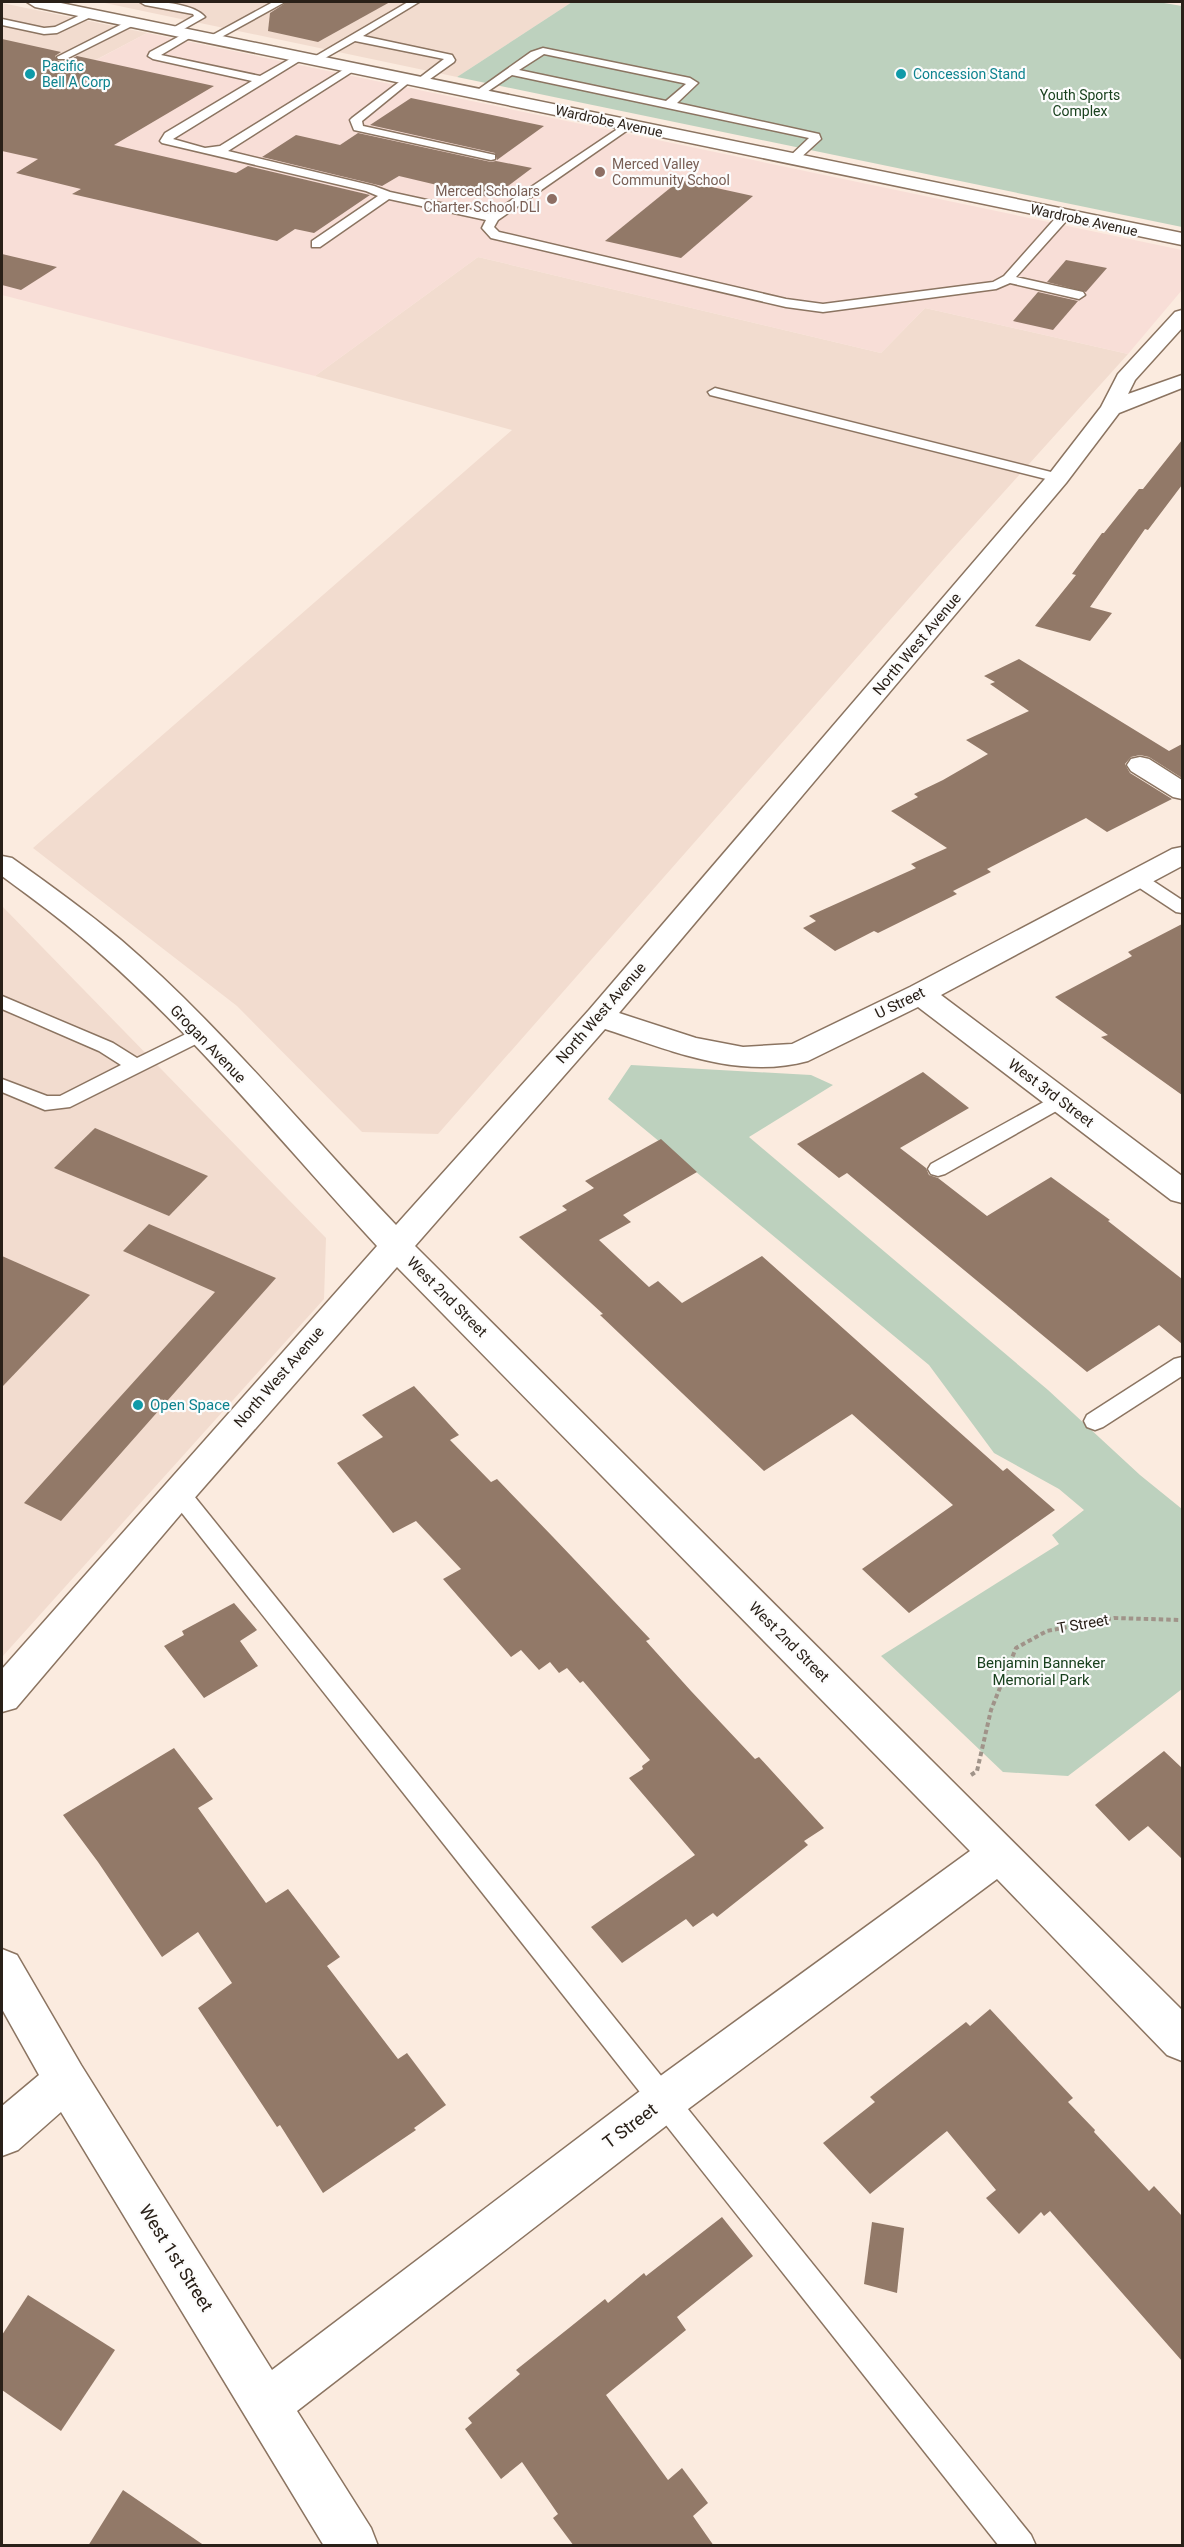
<svg xmlns="http://www.w3.org/2000/svg" width="1184" height="2547" viewBox="0 0 1184 2547" font-family="Roboto,sans-serif">
  <style>
    .industrial { fill: #f2dccf }
    .education { fill: #f8ded7 }
    .green { fill: #bdd1be }
    .building { fill: #927968 }
    .lines { fill: none; stroke-linecap: round; stroke-linejoin: round }
    .service-casing { stroke: #8b7461; stroke-width: 3 }
    .minor-casing { stroke: #8b7461; stroke-width: 3 }
    .path { stroke: #a09389; stroke-width: 4; stroke-dasharray: 4.5 3; stroke-linecap: butt }
    .service { fill: #fff; fill-rule: evenodd }
    .minor { fill: #fff; fill-rule: evenodd }
    .culture-dot { fill: #0f9aa8; stroke: #fcfcfc; stroke-width: 2 }
    .education-dot { fill: #8d6e63; stroke: #fcfcfc; stroke-width: 2 }
    .labels { text-anchor: middle; stroke-width: 4.5; stroke-linejoin: round; paint-order: stroke }
    .far-culture-label { font-size: 14px; fill: #0d838f; stroke: #fcfcfc; text-anchor: start }
    .far-park-label { font-size: 14px; fill: #19411e; stroke: #fcfcfc }
    .far-street-label { font-size: 14px; fill: #292018; stroke: #fcfcfc }
    .far-education-label { font-size: 14px; fill: #785e54; stroke: #fcfcfc; text-anchor: start }
    .street-label { font-size: 15px; fill: #292018; stroke: #fcfcfc }
    .culture-label { font-size: 15px; fill: #0d838f; stroke: #fcfcfc; text-anchor: start }
    .park-label { font-size: 15px; fill: #19411e; stroke: #fcfcfc }
    .near-street-label { font-size: 18px; fill: #292018; stroke: #fcfcfc }
  </style>
  <rect width="100%" height="100%" fill="#fbebdf"/>
  <g class="industrial">
    <path d="M100 2H572L457 77Z"/>
    <path d="M2 3 147 33 2 109Z"/>
    <path d="M478 257 881 353 925 308 1128 354 948 554 438 1134 362 1132 237 1006 33 848 512 430 315 376Z"/>
    <path d="M2 906 326 1238 324 1299 2 1657Z"/>
  </g>
  <path class="education" d="M147 33 1182 250V290L1128 354 925 308 881 353 478 257 315 376 2 295V110Z"/>
  <g class="green">
    <path d="M572 2H1158L1182 6V227L457 77Z"/>
    <path d="M631 1065 811 1075 833 1085 749 1137 1048 1390 1140 1475 1182 1509V1689L1068 1776 1003 1772 881 1656 1059 1544 1052 1535 1084 1510 1059 1489 994 1453 929 1365 608 1099Z"/>
  </g>
  <g class="building">
    <path d="M287 2H390L318 42 268 31 270 13Z"/>
    <path d="M2 39 61 52 55 56 58 61H67L77 56 214 86 114 145 236 173 248 166 370 195 314 233 295 229 277 241 72 194 81 189 16 173 38 159 2 151Z"/>
    <path d="M411 98 544 126 497 160 495 153 370 125Z"/>
    <path d="M358 133 491 162 496 161 532 168 492 198 399 176 382 186 262 157 296 135 340 145Z"/>
    <path d="M680 180 753 196 681 258 605 241Z"/>
    <path d="M2 254 57 267 21 290 2 285Z"/>
    <path d="M1066 260 1107 268 1086 292 1047 282Z"/>
    <path d="M1038 292 1078 301 1053 330 1013 321Z"/>
    <path d="M1182 440V485L1148 530 1145 529 1090 607 1112 613 1090 641 1035 626 1076 575 1072 574 1102 533H1104L1139 489H1143Z"/>
    <path d="M1019 659 1169 751 1182 744V778L1149 757 1140 755 1131 757 1125 764 1130 773 1172 799 1107 832 1086 818 987 869 991 872 953 891 957 894 878 933 874 931 835 951 803 928 816 921 809 916 916 868 911 864 947 848 891 811 918 797 914 794 943 780 988 754 966 740 1029 711 990 684 995 682 984 676Z"/>
    <path d="M1182 924V1095L1101 1037 1108 1035 1055 997 1132 956 1128 952Z"/>
    <path d="M923 1072 969 1108 900 1148 926 1168 929 1175 938 1178 987 1216 1051 1177 1110 1220 1108 1221 1182 1279V1344L1159 1325 1087 1372 847 1173 839 1178 797 1144Z"/>
    <path d="M95 1128 208 1176 169 1216 54 1168Z"/>
    <path d="M661 1139 697 1172 623 1215 631 1222 599 1240 649 1287 658 1281 682 1303 762 1256 1003 1471 1007 1468 1055 1510 909 1613 862 1569 953 1505 852 1414 764 1471 600 1315 603 1314 519 1237 567 1210 562 1206 594 1188 585 1181Z"/>
    <path d="M149 1224 276 1278 61 1521 24 1503 215 1292 123 1251Z"/>
    <path d="M2 1256 90 1295 2 1387Z"/>
    <path d="M414 1386 459 1435 450 1440 491 1482 497 1479 553 1537 650 1639 646 1641 691 1691 755 1759 759 1757 824 1828 804 1841 808 1845 717 1917 713 1913 693 1927 686 1919 622 1963 591 1927 695 1855 629 1778 643 1769 642 1766 650 1760 583 1681 580 1683 567 1668 559 1673 550 1662 539 1670 521 1650 511 1657 443 1579 461 1569 416 1521 393 1533 337 1463 383 1437 362 1415Z"/>
    <path d="M234 1603 257 1630 240 1641 258 1666 204 1698 164 1646 184 1635 182 1631Z"/>
    <path d="M174 1748 213 1799 198 1808 266 1903 288 1889 340 1957 327 1966 398 2059 407 2053 446 2105 414 2128 416 2130 323 2193 280 2125 277 2127 198 2008 232 1983 198 1932 162 1957 98 1862 63 1815Z"/>
    <path d="M1164 1751 1182 1768V1859L1148 1826 1129 1841 1095 1805Z"/>
    <path d="M990 2009 1073 2098 1068 2102 1095 2130 1094 2132 1149 2191 1154 2186 1182 2216V2361L1050 2211 1044 2216 1041 2212 1019 2234 986 2198 996 2190 947 2131 870 2194 823 2143 875 2102 870 2097 966 2022 970 2026Z"/>
    <path d="M722 2217 753 2256 677 2317 686 2330 606 2395 668 2480 682 2468 708 2503 693 2516 714 2546H574L553 2518 558 2514 522 2462 501 2479 465 2429 472 2423 468 2418 520 2374 516 2370 569 2328 605 2299 608 2303 644 2273 646 2276Z"/>
    <path d="M872 2222 904 2228 897 2293 864 2284Z"/>
    <path d="M28 2295 115 2350 61 2431 2 2390V2335Z"/>
    <path d="M123 2490 205 2546H88Z"/>
  </g>
  <g class="lines">
    <g class="service-casing">
      <g id="service">
        <path d="M140 2C156 0 195 4 205 17L175 34 170 31 171 29 194 16 193 14 145 5Z"/>
        <path d="M273 2H285L216 40 207 38Z"/>
        <path d="M408 2H419L363 36 452 55 455 60 454 62 423 84H415L414 82 444 59 355 41 318 62 314 63 309 60Z"/>
        <path d="M91 10 95 11V15L57 33 44 34 2 25V19L44 28 55 27Z"/>
        <path d="M132 19 137 22 136 24 66 59H58L57 57Z"/>
        <path d="M189 31 194 34 193 36 161 55 260 76 297 55H305L306 57 173 139 205 148 220 146 351 65 355 66V70L228 151 374 186 390 192 491 214 628 122 634 125 632 127 498 220 494 227 499 232 786 299 823 304 993 282 1004 276 1060 213 1064 212 1070 216 1068 219 1016 277 1083 292 1085 295 1079 299 1010 283 996 289 823 312 786 307 491 238 482 228 486 220 389 199 320 247H312V241L378 196 366 191 162 143 160 141 165 133 252 81 153 59 148 56 150 52Z"/>
        <path d="M543 48 690 78 698 83 677 103 819 134 821 139 797 161 793 162 787 159 809 138 512 75 481 96H473L472 94 531 52ZM544 54 683 83 686 84 666 101 519 70Z"/>
        <path d="M407 76 411 77V81L362 121 363 126 495 155V159L491 160 354 130 350 120 352 118Z"/>
        <path d="M715 388 1063 475 1065 478 1058 482 710 395 708 392Z"/>
        <path d="M1138 874 1144 875 1182 900V913L1176 912 1132 883 1129 879 1132 875Z"/>
        <path d="M2 996 113 1043 137 1058 194 1030 201 1028 208 1030 210 1034 208 1038 70 1107 45 1110 2 1092V1079L47 1096H60L121 1065 99 1051 2 1009Z"/>
        <path d="M1060 1093 1067 1095 1070 1100 1067 1105 945 1174 938 1176 931 1174 928 1169 931 1164Z"/>
        <path d="M1182 1357V1376L1103 1427 1095 1430 1087 1427 1084 1421 1087 1415 1174 1359Z"/>
        <path d="M178 1483 186 1486 1031 2535 1036 2546H999L170 1498 167 1492 170 1486Z"/>
      </g>
    </g>
    <g class="minor-casing">
      <g id="minor">
        <path d="M27 2H56L1182 233V245L35 7Z"/>
        <path d="M1182 310V328L1135 380 1128 394 1182 375V388L1119 413 1066 483 619 1013 696 1038 743 1047 792 1044 910 987 1172 849 1182 847V866L941 995 1182 1176V1203L1171 1200 918 1007 808 1061C739 1080 669 1050 605 1029L415 1246 1182 2010V2061L1167 2055 997 1879 680 2115 297 2411 371 2528 378 2546H324L61 2112 18 2150 2 2156V2106L39 2075 2 2009V1949L17 1955 81 2065 272 2370 648 2085 970 1851 397 1267 191 1502 16 1708 2 1712V1669L377 1246C286 1148 202 1043 102 955 70 926 36 901 2 876V856L12 858C49 884 86 911 121 940 221 1026 305 1130 396 1225L589 1010 1050 473 1101 407 1118 374 1175 312Z"/>
        <path d="M1140 757 1149 759 1182 780V799L1173 797 1131 771 1127 765 1131 759Z"/>
      </g>
    </g>
    <path class="path" d="M971 1775 977 1771 991 1710 1016 1648 1047 1631 1114 1618 1182 1620"/>
    <use href="#service" class="service"/>
    <use href="#minor" class="minor"/>
  </g>
  <g class="culture-dot">
    <circle cx="30" cy="74" r="6"/>
    <circle cx="901" cy="74" r="6"/>
    <circle cx="138" cy="1405" r="6"/>
  </g>
  <g class="education-dot">
    <circle cx="600" cy="172" r="6"/>
    <circle cx="552" cy="199" r="6"/>
  </g>
  <g class="labels">
    <g class="far-culture-label">
      <text x="42" y="71">Pacific<tspan x="42" dy="16">Bell A Corp</tspan></text>
      <text x="913" y="79">Concession Stand</text>
    </g>
    <g class="far-park-label">
      <text x="1080" y="100">Youth Sports<tspan x="1080" dy="16">Complex</tspan></text>
    </g>
    <g class="far-street-label">
      <text transform="translate(609 121) rotate(12)" y="5">Wardrobe Avenue</text>
      <text transform="translate(1084 220) rotate(12)" y="5">Wardrobe Avenue</text>
    </g>
    <g class="far-education-label">
      <text x="612" y="169">Merced Valley<tspan x="612" dy="16">Community School</tspan></text>
      <text x="540" y="196" text-anchor="end">Merced Scholars<tspan x="540" dy="16">Charter School DLI</tspan></text>
    </g>
    <g class="street-label">
      <text transform="translate(917 644) rotate(-50)" y="5">North West Avenue</text>
      <text transform="translate(900 1003) rotate(-26)" y="5">U Street</text>
      <text transform="translate(601 1013) rotate(-49)" y="5">North West Avenue</text>
      <text transform="translate(208 1044) rotate(46)" y="5">Grogan Avenue</text>
      <text transform="translate(1051 1093) rotate(37)" y="5">West 3rd Street</text>
      <text transform="translate(447 1297) rotate(45)" y="5">West 2nd Street</text>
      <text transform="translate(279 1377) rotate(-49)" y="5">North West Avenue</text>
      <text transform="translate(1083 1624) rotate(-10)" y="5">T Street</text>
      <text transform="translate(789 1642) rotate(45)" y="5">West 2nd Street</text>
    </g>
    <g class="culture-label">
      <text x="150" y="1410">Open Space</text>
    </g>
    <g class="park-label">
      <text x="1041" y="1668">Benjamin Banneker<tspan x="1041" dy="17">Memorial Park</tspan></text>
    </g>
    <g class="near-street-label">
      <text transform="translate(630 2126) rotate(-37)" y="6">T Street</text>
      <text transform="translate(176 2258) rotate(58)" y="6">West 1st Street</text>
    </g>
  </g>
  <rect width="1184" height="2547" fill="none" stroke="#292018" stroke-width="6"/>
</svg>
